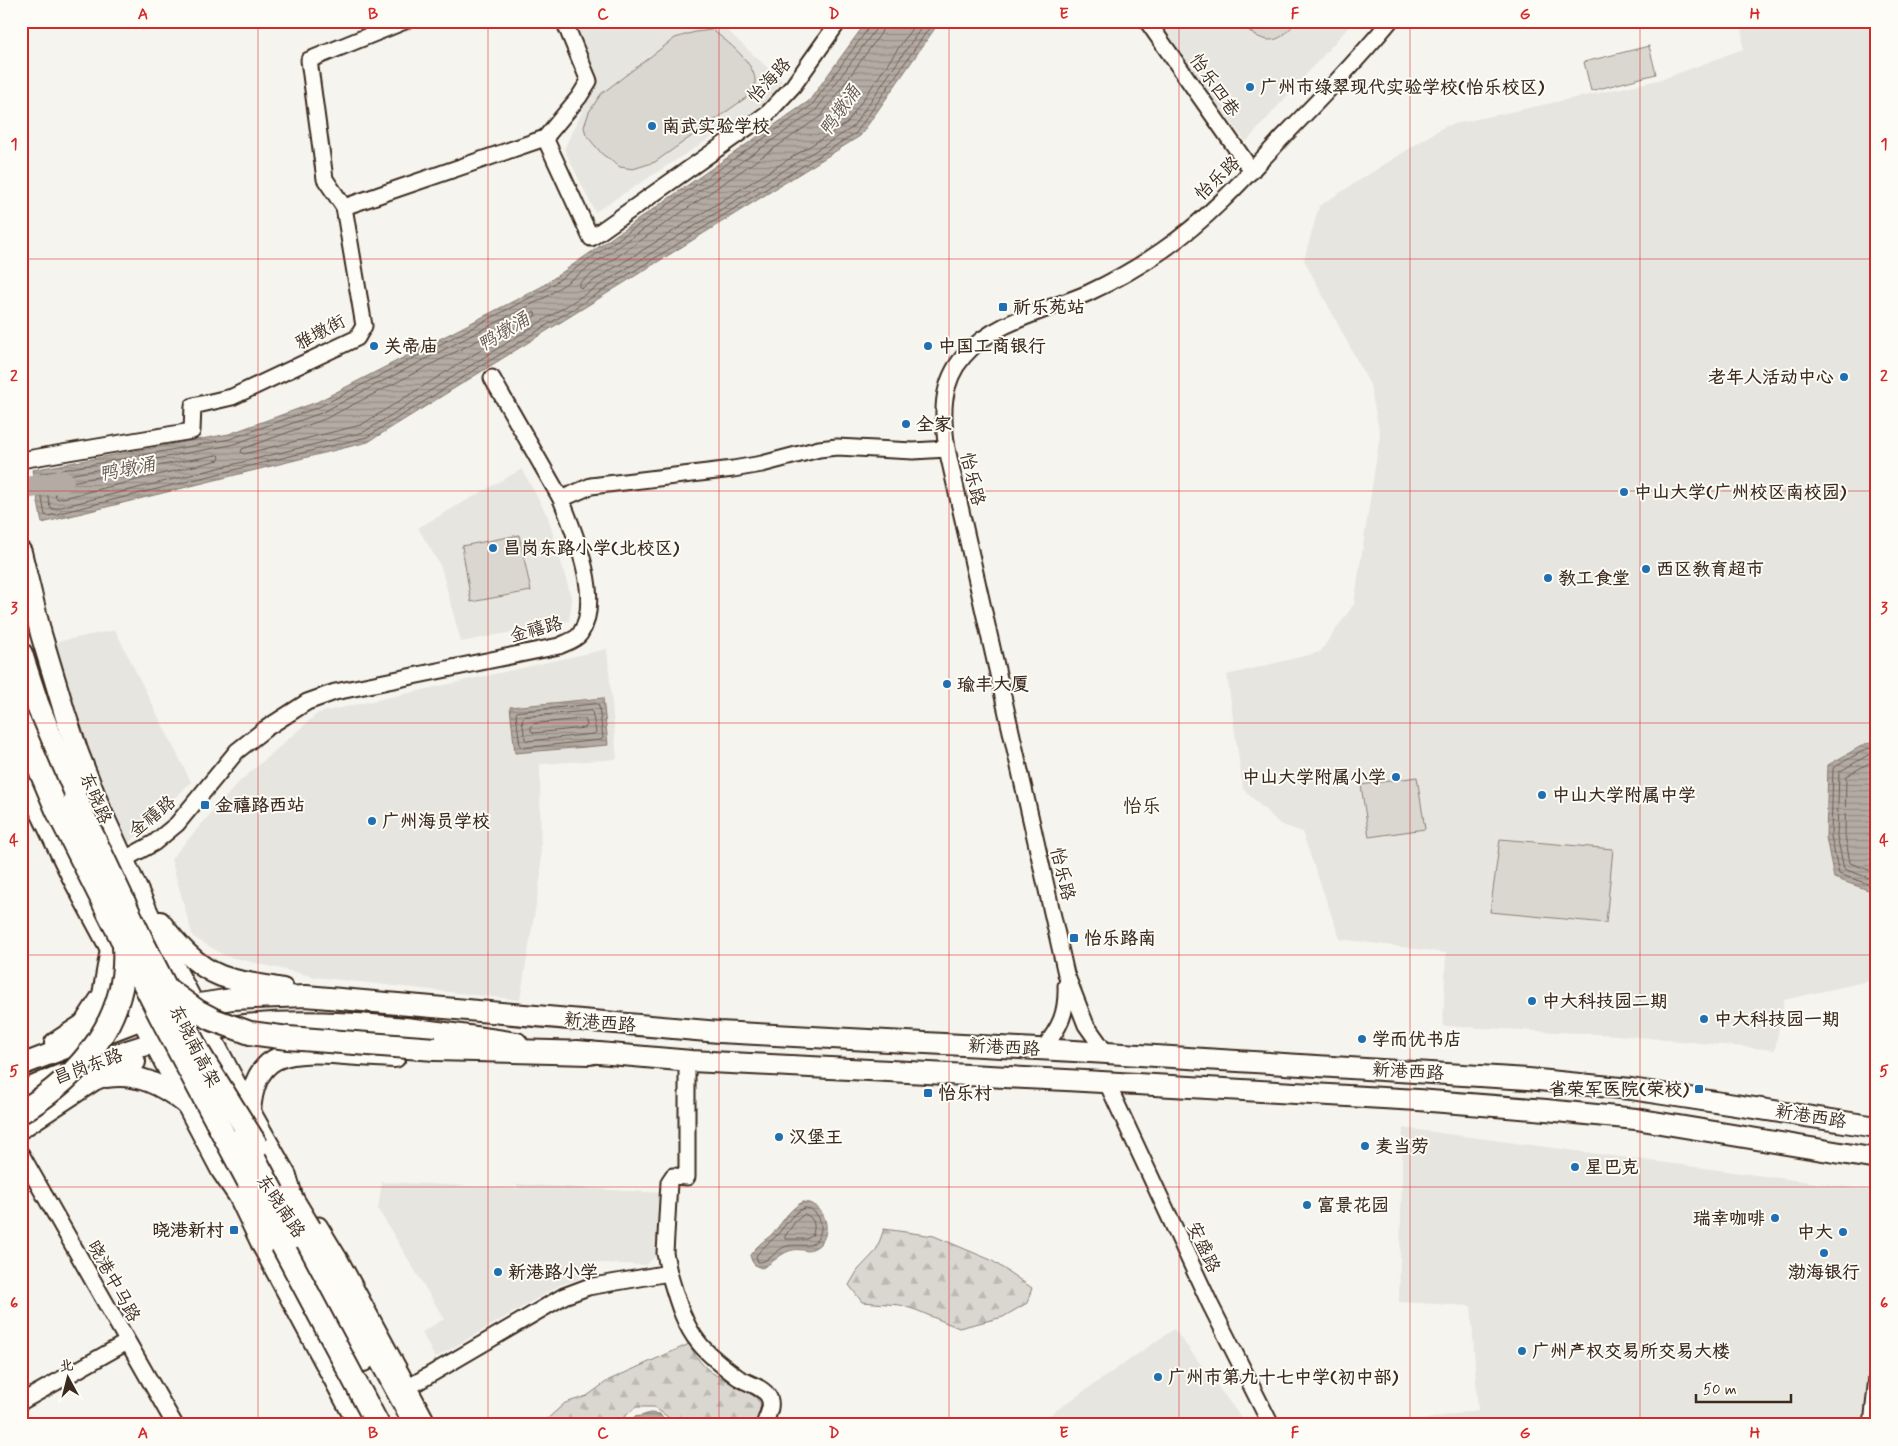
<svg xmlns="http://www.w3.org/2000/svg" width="1898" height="1446" viewBox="0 0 1898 1446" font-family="Mynerve,'LXGW WenKai TC',sans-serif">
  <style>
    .built { fill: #e7e5df }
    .forest { fill: url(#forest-firs); stroke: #8a8077 }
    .green { fill: #dad6d0; stroke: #8a8077 }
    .water { fill: url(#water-rules); stroke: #84786e }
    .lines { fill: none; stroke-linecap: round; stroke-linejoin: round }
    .shore { stroke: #6b5e54; stroke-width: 1 }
    .river { stroke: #b4aca4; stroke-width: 22 }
    .minor-casing { stroke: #3b2a1e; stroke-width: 19 }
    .major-casing { stroke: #3b2a1e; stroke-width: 24 }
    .highway-casing { stroke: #3b2a1e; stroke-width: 26 }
    .minor { stroke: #fdfcf7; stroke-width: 15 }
    .major { stroke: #fdfcf7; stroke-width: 20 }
    .highway { stroke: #fdfcf7; stroke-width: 22 }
    .highway-bridge-casing { stroke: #3b2a1e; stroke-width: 26; stroke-linecap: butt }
    .highway-bridge { stroke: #fdfcf7; stroke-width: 22 }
    .grid { fill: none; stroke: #d62828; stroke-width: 1; stroke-opacity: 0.55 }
    .poi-dot { fill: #1f6fb2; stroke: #fdfcf7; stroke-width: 2 }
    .labels { text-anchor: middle; stroke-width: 4; stroke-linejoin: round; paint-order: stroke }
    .street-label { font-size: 18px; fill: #3b2a1e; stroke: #fdfcf7 }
    .poi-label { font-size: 18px; font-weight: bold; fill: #3b2a1e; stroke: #fdfcf7; text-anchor: start }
    .water-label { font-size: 19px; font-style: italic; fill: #65584d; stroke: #fdfcf7 }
    .neighbourhood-label { font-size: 19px; fill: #3b2a1e; stroke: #fdfcf7 }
    .neatline { fill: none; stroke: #d62828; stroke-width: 2 }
    .grid-label { font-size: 16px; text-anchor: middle; font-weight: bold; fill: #d62828 }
  </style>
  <defs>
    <pattern id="forest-firs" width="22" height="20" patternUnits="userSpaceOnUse" patternTransform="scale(1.25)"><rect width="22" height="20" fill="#dad6d0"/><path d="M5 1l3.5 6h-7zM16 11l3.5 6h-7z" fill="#bcb8b2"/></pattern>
    <pattern id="water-rules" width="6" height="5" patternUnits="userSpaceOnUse" patternTransform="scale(1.25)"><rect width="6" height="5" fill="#b4aca4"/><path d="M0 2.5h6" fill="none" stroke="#948c85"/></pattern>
  </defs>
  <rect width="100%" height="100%" fill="#f5f4ee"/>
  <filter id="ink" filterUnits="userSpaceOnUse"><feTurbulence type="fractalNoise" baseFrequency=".02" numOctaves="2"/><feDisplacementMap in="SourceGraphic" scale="10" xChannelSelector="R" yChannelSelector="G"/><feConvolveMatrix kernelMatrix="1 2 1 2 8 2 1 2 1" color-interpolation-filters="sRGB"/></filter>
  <g filter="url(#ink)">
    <g class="built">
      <path d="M568 21H717L782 81 765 103 595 212 564 149 594 87Z"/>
      <path d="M1172 21H1354L1246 142 1162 32Z"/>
      <path d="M1742 21H1877V979L1784 1000 1775 1050 1617 1035 1443 1026 1446 953 1340 939 1302 832 1280 824 1243 789 1227 675 1320 652 1354 604 1380 435 1370 385 1304 260 1319 206 1445 126 1663 79 1743 49Z"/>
      <path d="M522 469 548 517 572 600 569 621 461 642 441 567 418 528Z"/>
      <path d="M115 630 191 782 127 845 84 753 51 643Z"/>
      <path d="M607 649 617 759 540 764 541 875 520 1000 315 977 226 956 193 937 171 859 237 784 318 713Z"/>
      <path d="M1403 1128 1877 1191V1282L1863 1425H1393L1478 1410 1471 1306 1399 1302Z"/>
      <path d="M382 1182 518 1188 517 1184 661 1193 659 1254 645 1265 583 1262 578 1279 560 1285 435 1358 422 1332 444 1319 378 1209Z"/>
      <path d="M1174 1329 1247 1425H1035Z"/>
    </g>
    <g class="forest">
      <path d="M884 1229 934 1236 991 1260 1032 1288 1027 1303 1003 1317 959 1328 916 1310 900 1305 862 1302 849 1285 858 1270 876 1251Z"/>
      <path d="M689 1344C693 1352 698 1360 705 1367 721 1383 749 1385 761 1404L756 1425H703L672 1420 654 1407H636L623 1418 622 1425H546L545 1421 565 1403 587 1396 609 1380Z"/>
    </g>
    <g class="green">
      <path d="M1240 21H1297C1292 26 1288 32 1282 36 1267 47 1249 33 1240 21Z"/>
      <path d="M712 30C726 40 758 65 755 84 754 88 749 94 747 97L655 162 633 169 620 167 602 154 586 135 584 127 589 112 601 94 675 38 695 32Z"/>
      <path d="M1649 46 1656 74 1591 91 1584 62Z"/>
      <path d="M519 535 531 591 471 602 462 546Z"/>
      <path d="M1417 777 1425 829 1369 837 1361 785Z"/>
      <path d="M1500 839 1613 849 1606 923 1490 912Z"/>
    </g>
    <g class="water">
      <path d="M867 21H940L860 136 368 442 42 523 32 470 229 434 317 402 541 287 809 101Z"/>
      <path d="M603 698 608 745 515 753 510 707Z"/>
      <path d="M1877 742V893L1834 878 1826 837 1828 765 1865 744Z"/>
      <path d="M803 1202C823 1203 833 1227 821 1243 818 1247 812 1249 808 1251 785 1245 780 1259 762 1268 754 1266 752 1263 750 1255 756 1247 762 1242 770 1236 782 1225 787 1210 803 1202Z"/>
      <path d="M650 1413 660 1414 667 1425H631L634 1417 641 1416Z"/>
    </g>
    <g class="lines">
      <g class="shore">
        <path d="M871 21 870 26 812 105 543 291 319 407 230 439 40 474 38 477 45 515 48 516 367 437 856 133 934 21"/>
        <path d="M877 21 875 30 816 110 546 297 321 413 231 445 47 479 45 482 50 507 53 509 364 432 852 128 926 21"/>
        <path d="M885 21 881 33 821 116 579 283V287L582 288 847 123 917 21"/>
        <path d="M534 312 536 315 534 317 361 425 244 454 241 452 242 449 325 419Z"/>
        <path d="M218 455 220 457 219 460 59 499 56 498 54 487 56 485Z"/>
        <path d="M597 704 599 706 603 738 601 740 522 748 520 746 516 714 517 712Z"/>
        <path d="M592 711 596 732 594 734 528 741 525 739 522 720 524 717Z"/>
        <path d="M585 719 587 725 585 728 534 733 531 731V726L533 724Z"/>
        <path d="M1877 747 1866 749 1833 768 1831 836 1839 874 1877 887"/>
        <path d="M1877 754 1868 755 1839 772 1837 836 1844 869 1877 881"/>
        <path d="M1877 761 1871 762 1846 776 1845 835 1850 863 1877 873"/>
        <path d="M804 1208C811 1207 815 1212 819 1218 821 1223 822 1227 820 1233 814 1253 799 1241 784 1247 776 1251 768 1263 758 1262L756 1256C761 1249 766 1245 773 1239 784 1229 790 1214 804 1208Z"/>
        <path d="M805 1214C815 1218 816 1227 812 1236L806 1239H785V1236L795 1222Z"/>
      </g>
      <path class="river" d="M21 489 63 481"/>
      <g class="minor-casing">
        <g id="minor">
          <path d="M1147 21 1252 171"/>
          <path d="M545 138 591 238 768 113 793 86 839 21"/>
          <path d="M545 138 579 97 589 81 564 21"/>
          <path d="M344 207 325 179 309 60 405 21"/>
          <path d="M492 378 561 499"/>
          <path d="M21 460 192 431 193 406 232 397 357 338 364 326 344 207 545 138"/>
          <path d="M123 860 154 843 177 824 237 751 265 729 307 702 335 692 559 646C565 643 576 640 580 634 603 600 575 534 561 499L591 486 733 469 762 464 819 449 837 447 913 451 947 449"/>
          <path d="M1043 1049C1060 1027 1067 1014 1066 985"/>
          <path d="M1106 1053 1086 1025 1066 974 947 449C942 416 940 383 964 356 994 321 1047 311 1088 293 1114 281 1140 266 1163 250 1208 219 1245 178 1282 138 1319 100 1356 62 1390 21"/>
          <path d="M1107 1083 1210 1304 1271 1425"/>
          <path d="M21 1154 175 1425"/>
          <path d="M319 1225 341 1261 429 1425"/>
          <path d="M669 1273C676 1296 683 1324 699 1343 709 1356 723 1366 736 1376 745 1383 762 1386 768 1396 774 1405 767 1416 764 1425"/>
          <path d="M409 1387 564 1296 588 1287 669 1273 665 1253 669 1182 673 1176 687 1177V1061"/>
          <path d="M21 1402 127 1342"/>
          <path d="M1872 1425 1877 1377"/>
        </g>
      </g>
      <g class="major-casing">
        <g id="major">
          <path d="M21 552 41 634 65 714 78 753 101 811 163 946 250 1112 286 1176 296 1210"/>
          <path d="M21 771 73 878 111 949 142 1019 222 1171 249 1211"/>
          <path d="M160 922C176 943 195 966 221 976 240 983 263 985 283 989"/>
          <path d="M55 1043 84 1024 103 995 111 949"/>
          <path d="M576 1051 691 1061 1066 1080 1418 1100 1546 1110 1636 1119 1877 1159"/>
          <path d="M21 1065 145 1018 193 1005 232 999 306 996 719 1032 1074 1051 1528 1079 1631 1089 1877 1127"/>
          <path d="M107 1077C137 1072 162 1085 185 1103"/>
          <path d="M21 1092C90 1061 170 1033 245 1025 333 1016 430 1030 517 1043"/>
          <path d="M250 1112C254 1054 283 1051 333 1053 354 1055 374 1056 395 1057"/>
          <path d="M21 1128 94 1080 135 1062"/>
        </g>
      </g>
      <g class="highway-casing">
        <g id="highway">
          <path d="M21 654 37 703 75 798"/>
          <path d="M435 1049 590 1053"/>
          <path d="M310 1229 416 1425"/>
          <path d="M296 1236 363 1360"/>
          <path d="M263 1244 360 1425"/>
        </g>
      </g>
      <use href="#minor" class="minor"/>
      <use href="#major" class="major"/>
      <use href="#highway" class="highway"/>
      <g class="highway-bridge-casing">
        <g id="highway-bridge">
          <path d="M21 725 57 810 160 1015 378 1425"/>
          <path d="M75 798 144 945 207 1069"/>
          <path d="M168 990 197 1011 214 1020 250 1033 288 1038 435 1049"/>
          <path d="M200 1055 257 1146"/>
          <path d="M21 1112C81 1076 129 1019 124 946"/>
          <path d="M243 1137 296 1236"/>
          <path d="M290 1196 310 1229"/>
          <path d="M241 1198 263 1244"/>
        </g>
      </g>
      <use href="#highway-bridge" class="highway-bridge"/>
    </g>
  </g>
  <path class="grid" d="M258 21V1425M488 21V1425M719 21V1425M949 21V1425M1179 21V1425M1410 21V1425M1640 21V1425M21 259H1877M21 491H1877M21 723H1877M21 955H1877M21 1187H1877"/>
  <g class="poi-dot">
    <circle cx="1250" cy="87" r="5"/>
    <circle cx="652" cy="126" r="5"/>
    <rect x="998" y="302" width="10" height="10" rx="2.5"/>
    <circle cx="374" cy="346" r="5"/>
    <circle cx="928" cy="346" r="5"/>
    <circle cx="1844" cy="377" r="5"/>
    <circle cx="906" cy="424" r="5"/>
    <circle cx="1624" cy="492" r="5"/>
    <circle cx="493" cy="548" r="5"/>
    <circle cx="1646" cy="569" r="5"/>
    <circle cx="1548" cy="578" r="5"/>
    <circle cx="947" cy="684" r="5"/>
    <circle cx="1396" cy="777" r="5"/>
    <circle cx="1542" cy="795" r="5"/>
    <rect x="200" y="800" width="10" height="10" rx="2.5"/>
    <circle cx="372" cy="821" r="5"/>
    <rect x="1069" y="933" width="10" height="10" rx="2.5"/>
    <circle cx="1532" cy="1001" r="5"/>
    <circle cx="1704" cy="1019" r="5"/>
    <circle cx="1362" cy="1039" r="5"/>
    <rect x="1694" y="1084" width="10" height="10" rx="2.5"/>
    <rect x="923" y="1088" width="10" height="10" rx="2.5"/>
    <circle cx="779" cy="1137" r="5"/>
    <circle cx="1365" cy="1146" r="5"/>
    <circle cx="1575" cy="1167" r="5"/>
    <circle cx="1307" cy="1205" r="5"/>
    <circle cx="1775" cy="1218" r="5"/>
    <rect x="229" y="1225" width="10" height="10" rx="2.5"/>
    <circle cx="1843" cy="1232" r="5"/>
    <circle cx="1824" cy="1253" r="5"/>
    <circle cx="498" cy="1272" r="5"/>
    <circle cx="1522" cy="1351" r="5"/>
    <circle cx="1158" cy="1377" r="5"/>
  </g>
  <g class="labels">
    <g class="street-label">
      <text transform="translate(769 80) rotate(-47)" y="6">怡海路</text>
      <text transform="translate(1215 85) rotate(55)" y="6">怡乐四巷</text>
      <text transform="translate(1217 178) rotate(-44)" y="6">怡乐路</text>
      <text transform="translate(320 332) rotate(-28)" y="6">雅墩街</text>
      <text transform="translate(973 479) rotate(77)" y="6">怡乐路</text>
      <text transform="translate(536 629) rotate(-15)" y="6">金禧路</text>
      <text transform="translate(96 798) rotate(67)" y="6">东晓路</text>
      <text transform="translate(152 816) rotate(-39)" y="6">金禧路</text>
      <text transform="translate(1063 874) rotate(77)" y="6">怡乐路</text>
      <text transform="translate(600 1022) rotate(5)" y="6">新港西路</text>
      <text transform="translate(195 1046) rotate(63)" y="6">东晓南高架</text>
      <text transform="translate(1004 1047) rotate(3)" y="6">新港西路</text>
      <text transform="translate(88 1066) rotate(-20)" y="6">昌岗东路</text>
      <text transform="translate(1408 1071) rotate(3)" y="6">新港西路</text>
      <text transform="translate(1811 1116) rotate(9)" y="6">新港西路</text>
      <text transform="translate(281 1206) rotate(56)" y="6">东晓南路</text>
      <text transform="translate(1204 1247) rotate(65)" y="6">安盛路</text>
      <text transform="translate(114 1281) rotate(61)" y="6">晓港中马路</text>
    </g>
    <g class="poi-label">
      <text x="1260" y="93">广州市绿翠现代实验学校(怡乐校区)</text>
      <text x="662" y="132">南武实验学校</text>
      <text x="1013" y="313">祈乐苑站</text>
      <text x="384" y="352">关帝庙</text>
      <text x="938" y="352">中国工商银行</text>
      <text x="1834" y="383" text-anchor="end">老年人活动中心</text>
      <text x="916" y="430">全家</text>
      <text x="1634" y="498">中山大学(广州校区南校园)</text>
      <text x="503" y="554">昌岗东路小学(北校区)</text>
      <text x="1656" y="575">西区教育超市</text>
      <text x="1558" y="584">教工食堂</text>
      <text x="957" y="690">瑜丰大厦</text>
      <text x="1386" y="783" text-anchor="end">中山大学附属小学</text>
      <text x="1552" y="801">中山大学附属中学</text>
      <text x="215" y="811">金禧路西站</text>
      <text x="382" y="827">广州海员学校</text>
      <text x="1084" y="944">怡乐路南</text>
      <text x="1542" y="1007">中大科技园二期</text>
      <text x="1714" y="1025">中大科技园一期</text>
      <text x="1372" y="1045">学而优书店</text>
      <text x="1689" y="1095" text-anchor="end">省荣军医院(荣校)</text>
      <text x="938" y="1099">怡乐村</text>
      <text x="789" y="1143">汉堡王</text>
      <text x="1375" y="1152">麦当劳</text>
      <text x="1585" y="1173">星巴克</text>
      <text x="1317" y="1211">富景花园</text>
      <text x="1765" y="1224" text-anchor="end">瑞幸咖啡</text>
      <text x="224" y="1236" text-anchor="end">晓港新村</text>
      <text x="1833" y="1238" text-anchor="end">中大</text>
      <text x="508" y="1278">新港路小学</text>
      <text x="1824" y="1278" text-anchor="middle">渤海银行</text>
      <text x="1532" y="1357">广州产权交易所交易大楼</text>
      <text x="1168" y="1383">广州市第九十七中学(初中部)</text>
    </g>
    <g class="water-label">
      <text transform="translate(839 110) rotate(-55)" y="7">鸭墩涌</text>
      <text transform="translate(503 331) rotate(-31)" y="7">鸭墩涌</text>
      <text transform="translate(127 468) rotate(-11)" y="7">鸭墩涌</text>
    </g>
    <g class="neighbourhood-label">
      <text x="1142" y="812">怡乐</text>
    </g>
  </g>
  <rect width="1898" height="1446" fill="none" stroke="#fdfcf7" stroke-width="55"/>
  <g transform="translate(68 1378) rotate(353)" stroke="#fdfcf7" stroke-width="4" paint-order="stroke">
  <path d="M0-4L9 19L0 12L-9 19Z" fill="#3b2a1e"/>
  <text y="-8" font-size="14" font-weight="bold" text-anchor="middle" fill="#3b2a1e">北</text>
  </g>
  <path d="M1696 1394v8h95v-8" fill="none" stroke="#3b2a1e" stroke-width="2.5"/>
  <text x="1703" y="1394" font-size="15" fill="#3b2a1e" stroke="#fdfcf7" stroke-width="4" paint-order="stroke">50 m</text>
  <rect x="28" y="28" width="1842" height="1390" class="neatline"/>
  <g class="grid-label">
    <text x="143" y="19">A</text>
    <text x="373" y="19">B</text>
    <text x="603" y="19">C</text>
    <text x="834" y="19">D</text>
    <text x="1064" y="19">E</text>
    <text x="1295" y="19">F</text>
    <text x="1525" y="19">G</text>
    <text x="1755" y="19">H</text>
    <text x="14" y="149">1</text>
    <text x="1884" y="149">1</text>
    <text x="14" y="381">2</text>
    <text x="1884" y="381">2</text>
    <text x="14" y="613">3</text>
    <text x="1884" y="613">3</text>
    <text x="14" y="845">4</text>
    <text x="1884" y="845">4</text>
    <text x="14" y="1076">5</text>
    <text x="1884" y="1076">5</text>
    <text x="14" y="1308">6</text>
    <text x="1884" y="1308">6</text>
    <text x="143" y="1438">A</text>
    <text x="373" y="1438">B</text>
    <text x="603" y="1438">C</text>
    <text x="834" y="1438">D</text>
    <text x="1064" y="1438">E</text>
    <text x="1295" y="1438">F</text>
    <text x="1525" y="1438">G</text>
    <text x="1755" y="1438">H</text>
  </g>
</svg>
